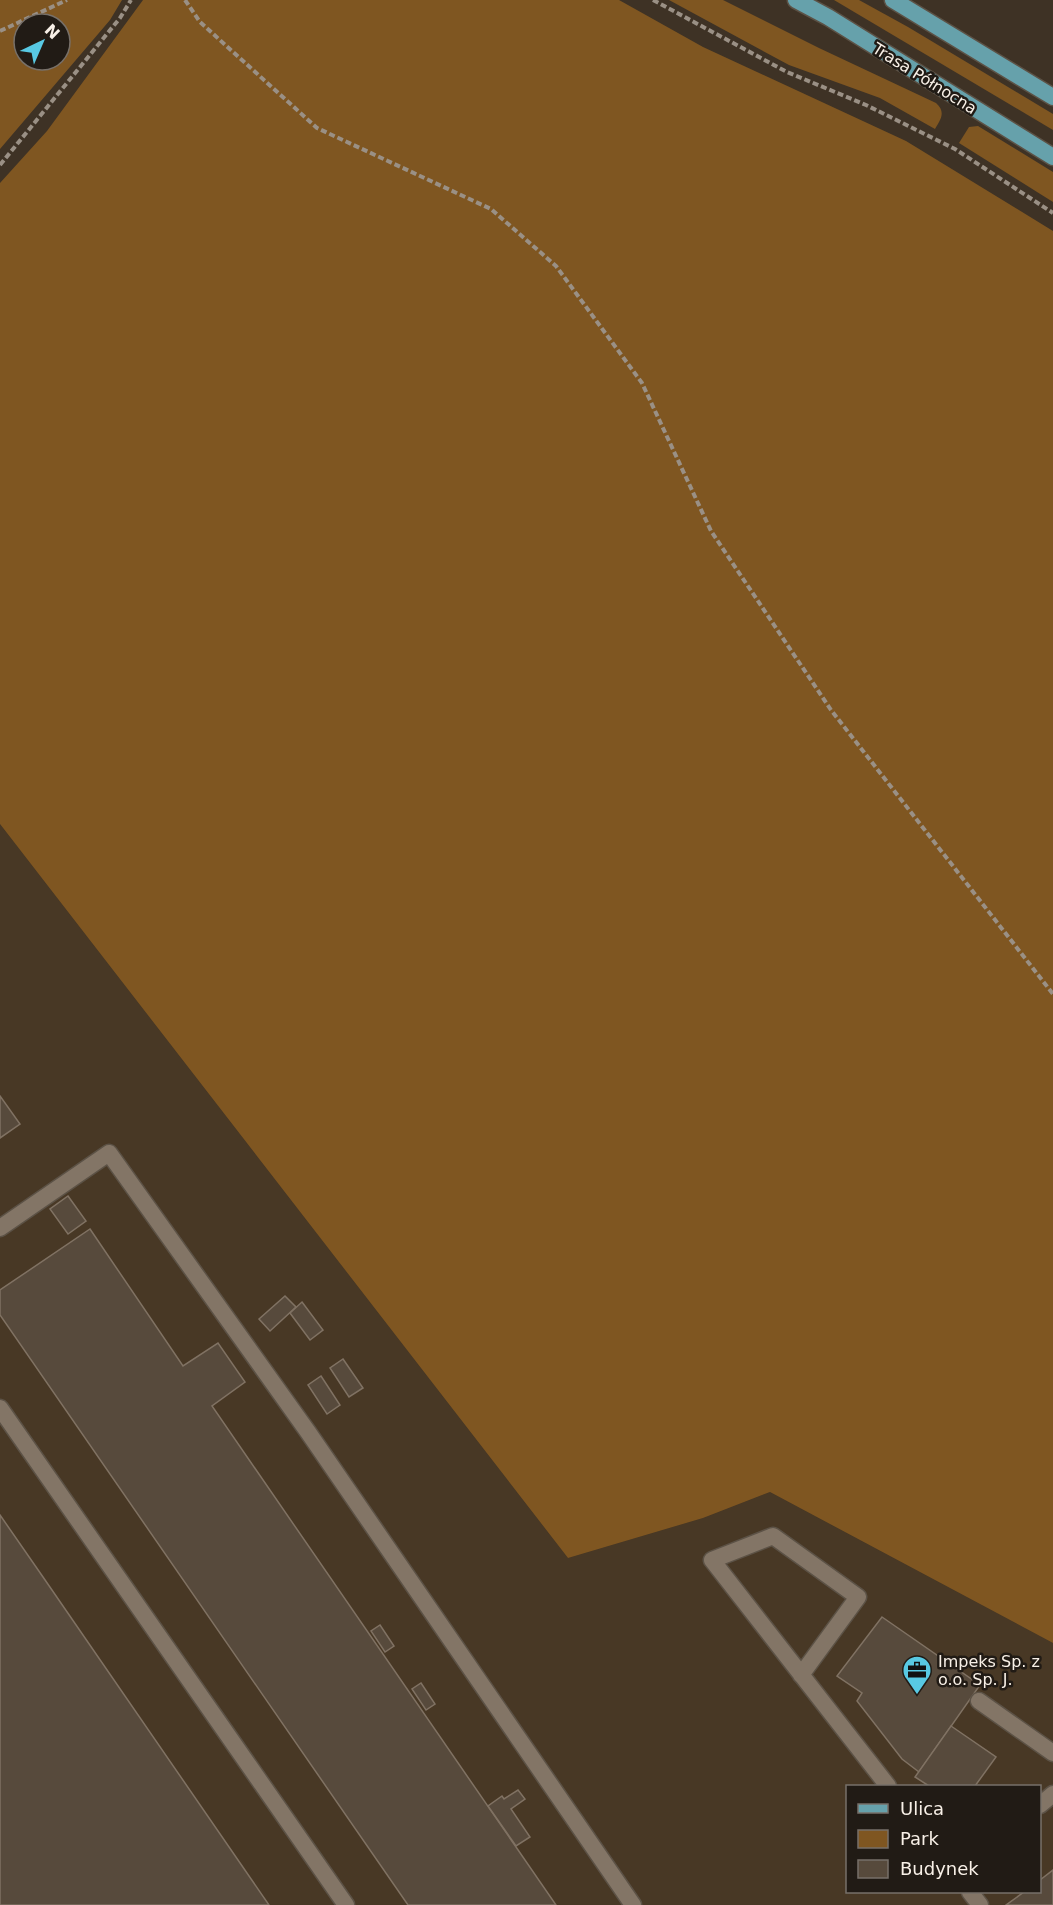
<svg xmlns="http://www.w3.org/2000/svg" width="1053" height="1905" viewBox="0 0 1053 1905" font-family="'DejaVu Sans',sans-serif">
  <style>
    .built { fill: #483825; fill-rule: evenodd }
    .green { fill: #7f5621; fill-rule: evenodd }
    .building { fill: #574a3c; stroke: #807263; stroke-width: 1.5 }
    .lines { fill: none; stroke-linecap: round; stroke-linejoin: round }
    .service-casing { stroke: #5c5246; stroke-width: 19 }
    .primary-casing { stroke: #5c5246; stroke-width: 19 }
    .path { stroke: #9a9085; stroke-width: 4; stroke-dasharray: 6 3; stroke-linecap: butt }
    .service { stroke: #837566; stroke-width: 16 }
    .primary { stroke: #66a1ab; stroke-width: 16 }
    .labels { text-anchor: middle; stroke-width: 5; stroke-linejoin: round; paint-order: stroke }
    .street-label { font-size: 16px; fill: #f8f0e7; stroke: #211b15 }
    .poi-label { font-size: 16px; fill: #f8f0e7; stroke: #211b15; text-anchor: start }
  </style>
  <rect width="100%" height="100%" fill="#3e3225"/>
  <path class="built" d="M0 824 568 1558 703 1518 770 1492 1053 1643V1905H0ZM848 1786H1040V1892H848Z"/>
  <g class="green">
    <path d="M0 0H122L110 20 0 149ZM24 24H60V60H24Z"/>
    <path d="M143 0H619L703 47 906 141 1053 231V1643L770 1492 703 1518 568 1558 0 824V183L47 131Z"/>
    <path d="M669 0H723L819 48 936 103C946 112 941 119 935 129L880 98 789 65Z"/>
    <path d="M834 0H859L908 27 1053 114V130Z"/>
    <path d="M978 126 1053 172V202L959 143 969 127Z"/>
  </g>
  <g class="building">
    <path d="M0 1096 20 1124 0 1138Z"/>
    <path d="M68 1196 86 1221 68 1234 50 1209Z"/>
    <path d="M90 1229 183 1366 218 1343 245 1382 212 1406 556 1905H408L0 1315V1290Z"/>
    <path d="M285 1296 296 1307 270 1331 259 1319Z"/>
    <path d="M302 1302 323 1330 310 1340 290 1313Z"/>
    <path d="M343 1359 363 1388 349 1397 330 1368Z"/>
    <path d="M321 1376 340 1405 327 1414 308 1385Z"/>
    <path d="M0 1515 43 1577 269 1905H0Z"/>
    <path d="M882 1617 980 1685 919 1772 902 1759 857 1701 862 1693 837 1676Z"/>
    <path d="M380 1625 394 1646 385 1652 371 1631Z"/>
    <path d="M421 1683 435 1704 426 1710 412 1689Z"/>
    <path d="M951 1726 996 1757 975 1786H929L915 1777Z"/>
    <path d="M518 1790 525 1799 511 1809 530 1837 516 1846 488 1806 502 1796 504 1799Z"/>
    <path d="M1053 1870V1905H1006L1024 1892H1040V1880Z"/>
  </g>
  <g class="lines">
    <g class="service-casing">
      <g id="service">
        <path d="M0 1228 109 1153 308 1432 633 1905"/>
        <path d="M0 1408 346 1905"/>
        <path d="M801 1675 858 1597 773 1536 712 1560 888 1786"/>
        <path d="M979 1701 1053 1753"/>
        <path d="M1040 1805 1053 1794"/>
        <path d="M970 1892 980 1905"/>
      </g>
    </g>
    <g class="primary-casing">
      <g id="primary">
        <path d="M796 0 828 17 1053 157"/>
        <path d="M893 0 1053 97"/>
      </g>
    </g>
    <g class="path">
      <path d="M185 0 200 22 317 128 491 209 556 266 642 383 711 531 831 710 1053 994"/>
      <path d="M653 0 787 72 866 105 955 149 1053 213"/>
      <path d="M0 31 67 0"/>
      <path d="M0 165 120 18 131 0"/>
    </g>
    <use href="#service" class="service"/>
    <use href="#primary" class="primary"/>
  </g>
  <defs>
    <g id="office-pin" transform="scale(1.5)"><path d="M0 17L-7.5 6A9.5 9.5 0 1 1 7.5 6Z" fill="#58c9e3" stroke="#211b15"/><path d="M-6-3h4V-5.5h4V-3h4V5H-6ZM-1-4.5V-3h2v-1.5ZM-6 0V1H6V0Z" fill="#111"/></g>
  </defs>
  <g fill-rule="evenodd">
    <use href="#office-pin" x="917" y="1670"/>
  </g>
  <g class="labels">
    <g class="street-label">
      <text transform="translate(925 78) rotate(32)" y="6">Trasa Północna</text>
    </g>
    <g class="poi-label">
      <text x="938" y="1667">Impeks Sp. z<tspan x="938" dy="18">o.o. Sp. J.</tspan></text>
    </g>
  </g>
  <rect x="846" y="1785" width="195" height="108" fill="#211b15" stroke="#777069" stroke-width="1.5"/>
  <rect x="858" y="1804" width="30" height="9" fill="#66a1ab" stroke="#777069" stroke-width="1.5"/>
  <text x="900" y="1815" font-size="18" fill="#f8f0e7">Ulica</text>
  <rect x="858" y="1830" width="30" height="18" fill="#7f5621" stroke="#777069" stroke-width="1.5"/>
  <text x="900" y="1845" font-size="18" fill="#f8f0e7">Park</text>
  <rect x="858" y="1860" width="30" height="18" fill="#574a3c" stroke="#777069" stroke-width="1.5"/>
  <text x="900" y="1875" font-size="18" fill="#f8f0e7">Budynek</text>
  <g transform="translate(42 42) rotate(44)"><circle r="28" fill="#211b15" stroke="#777069" stroke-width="1.5"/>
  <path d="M0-4.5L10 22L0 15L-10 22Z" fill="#58c9e3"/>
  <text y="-9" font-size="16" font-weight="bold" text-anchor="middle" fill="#f8f0e7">N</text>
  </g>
</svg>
